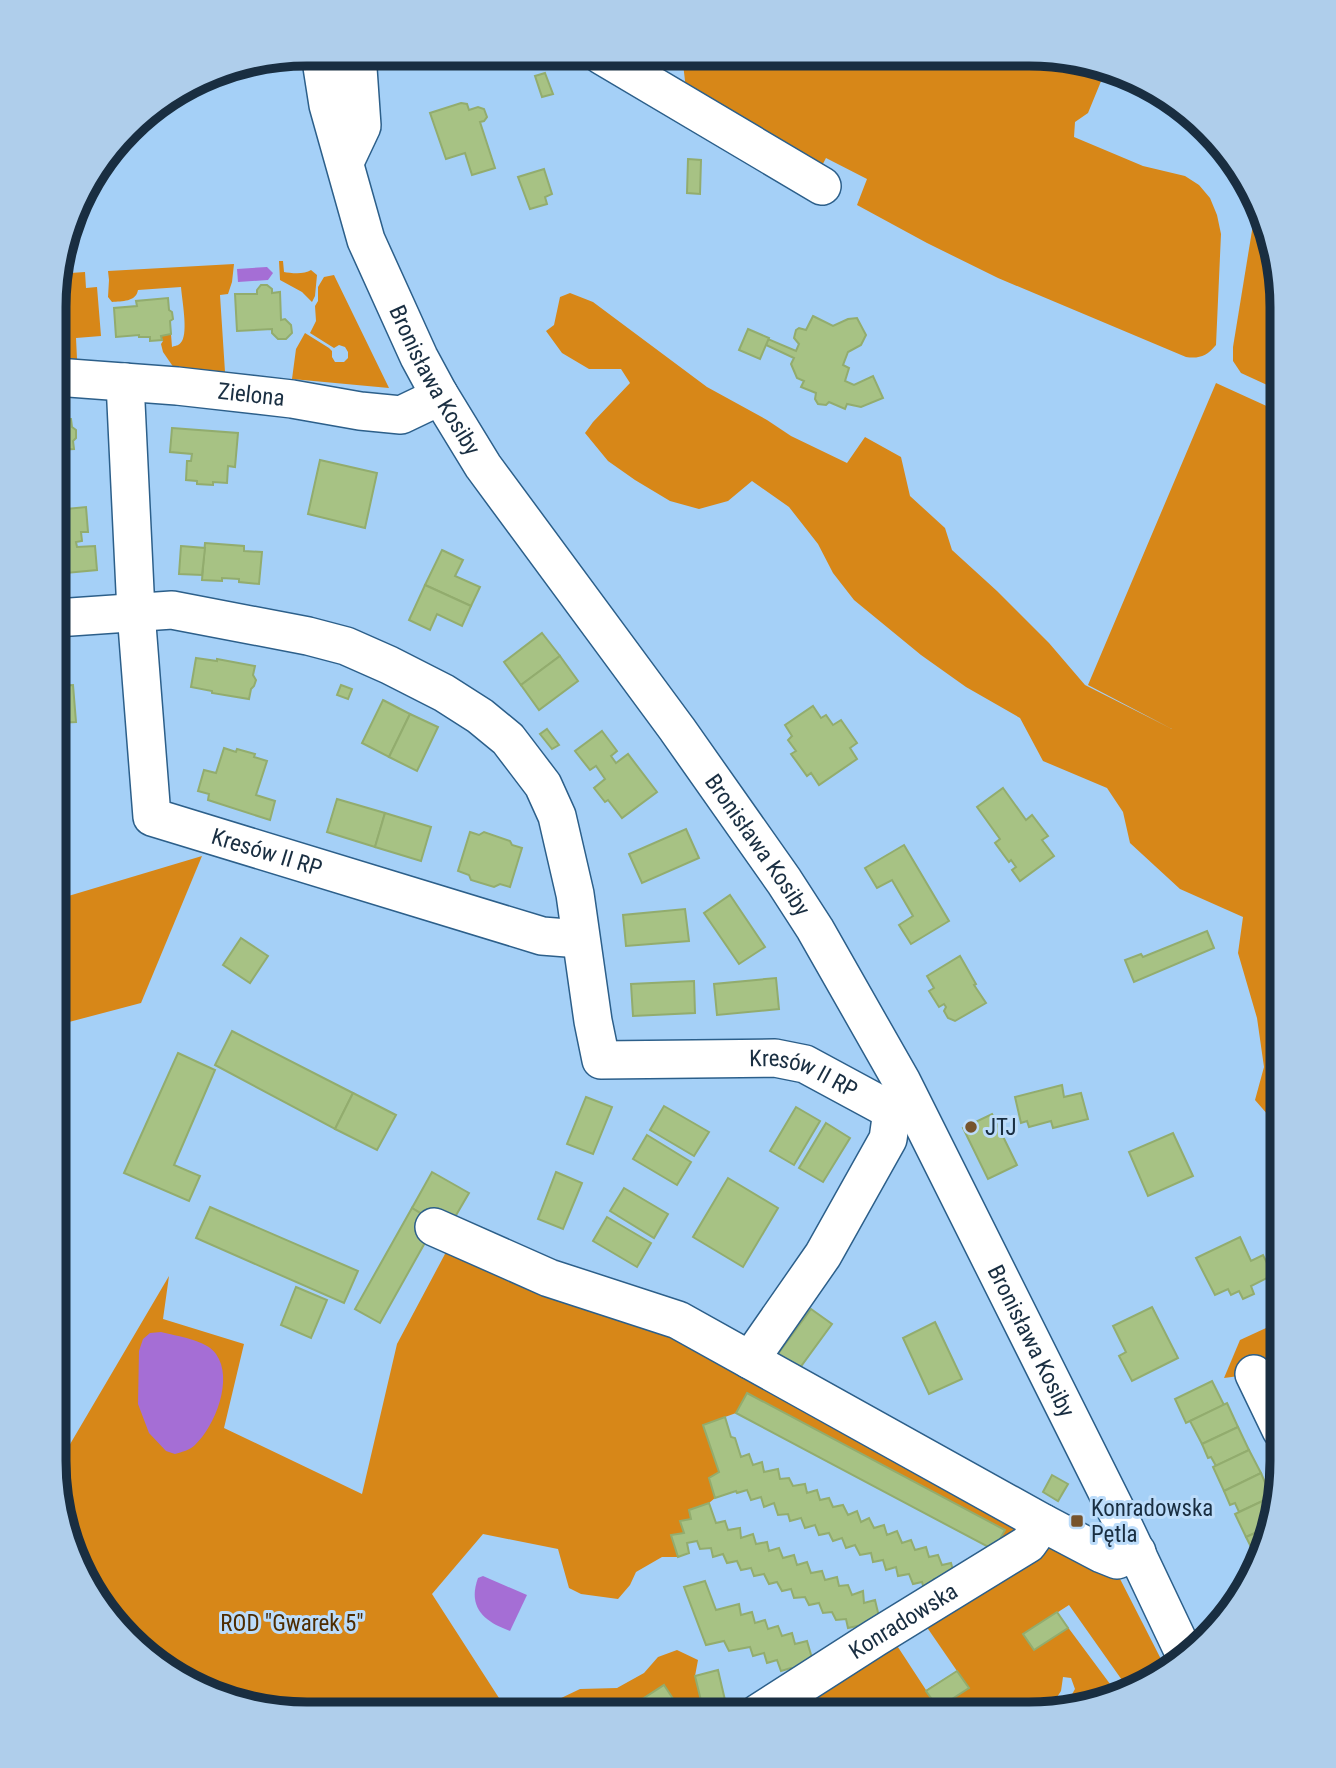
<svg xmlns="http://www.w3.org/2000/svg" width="1336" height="1768" viewBox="0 0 1336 1768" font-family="'Roboto Condensed',sans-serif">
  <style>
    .green { fill: #d78718 }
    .water { fill: #a56ed5 }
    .building { fill: #a7c284; stroke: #92ac6e; stroke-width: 2 }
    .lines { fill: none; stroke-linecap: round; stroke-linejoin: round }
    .minor-casing { stroke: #2c5f8a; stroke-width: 40 }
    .minor { stroke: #fff; stroke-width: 37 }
    .poi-dot { fill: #76532c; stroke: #bcdcfa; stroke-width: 2.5 }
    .labels { text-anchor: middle; stroke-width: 6; stroke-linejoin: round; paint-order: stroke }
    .street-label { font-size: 23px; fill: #192e41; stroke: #bcdcfa }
    .poi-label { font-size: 23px; fill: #192e41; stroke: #bcdcfa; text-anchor: start }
    .park-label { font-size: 23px; fill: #4e2c00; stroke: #bcdcfa }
    .rim { fill: none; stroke: #192e41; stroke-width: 9 }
  </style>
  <rect width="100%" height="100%" fill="#a5d0f7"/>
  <g class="green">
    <path d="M682 55 1062 56 1104 74 1088 113 1075 122 1074 137 1143 166 1185 176 1199 185 1210 198 1217 215 1221 234 1216 345C1207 356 1199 359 1186 357L998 278 927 243 857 205 867 179 826 158 816 177 687 98Z"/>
    <path d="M1257 200 1282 307V392L1241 373 1233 361V347Z"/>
    <path d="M279 261H283L284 272C290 273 304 275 311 270L317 275 315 296 312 302 302 292 280 280Z"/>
    <path d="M234 264 232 282 228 294 220 295 225 372 174 368 163 352 161 344 163 341 161 336 171 334 172 347C177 345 179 346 182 341 188 331 182 300 181 287L138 290C136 302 122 301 112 302L108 297 109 280 108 271Z"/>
    <path d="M85 272 86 288 97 287 101 336 76 338 77 359 56 360V344H60L67 348 69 341 62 336 60 311 64 310 61 280H56V274Z"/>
    <path d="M334 275 389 388 292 379 296 349 305 333 329 348 332 351V357L335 362H344L348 358V352L345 347 339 345 334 348 310 333 316 321 315 306 318 301V287L324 277Z"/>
    <path d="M570 293 593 302 707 387 767 420 791 436 847 463 865 437 901 457 910 496 945 528 952 550 997 591 1049 643 1085 685 1172 729 1088 685 1216 383 1282 413 1281 1130 1255 1100 1264 1067 1257 1018 1238 953 1243 917 1180 889 1130 843 1123 812 1107 788 1043 761 1020 718 966 687 921 655 854 600 833 573 818 544 789 507 752 481 728 501 699 509 670 501 635 480 608 461 585 433 593 422 630 383 621 369H589L562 353 546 331 554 325 560 297Z"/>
    <path d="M202 856 141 1003 69 1022 55 1007V900Z"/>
    <path d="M453 1239 677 1325 1027 1524 999 1541 1004 1530 747 1393 736 1413 703 1425 719 1472 709 1478 715 1498 709 1503 689 1510 691 1519 680 1522 684 1533 671 1536 678 1557H662L636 1572 630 1585 618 1599 581 1594 569 1588 558 1549 483 1534 432 1594 508 1712H274L166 1671 81 1573 63 1497 66 1493 61 1489 56 1468 169 1276 163 1319 244 1344 224 1428 362 1494 397 1344Z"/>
    <path d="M1281 1321V1362L1254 1374 1224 1378 1240 1340Z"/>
    <path d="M1043 1545 1062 1551 1118 1575 1165 1667 1141 1687 1129 1690 1069 1605 1024 1634 1034 1650 1067 1629V1626L1113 1688 1097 1698 1066 1705 1075 1689 1071 1678 1063 1677 1061 1691 1049 1709 1029 1714H954L948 1701 930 1713H785L894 1641 926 1690 957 1671 924 1623Z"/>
    <path d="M677 1650 698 1660 695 1676 704 1713H678L681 1711 664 1685 621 1713 532 1712 580 1689 617 1688 644 1673 658 1657Z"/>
  </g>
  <g class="water">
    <path d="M267 267 273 273 268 280 238 282 237 269Z"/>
    <path d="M161 1332C176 1336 207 1340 216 1354 234 1379 215 1426 195 1445 190 1450 182 1452 175 1454L166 1451 149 1433 138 1404 139 1351 143 1339 150 1333Z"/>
    <path d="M483 1576 527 1595 510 1631C485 1622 467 1608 478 1578Z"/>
  </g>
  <g class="building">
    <path d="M545 73 553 94 542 97 535 76Z"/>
    <path d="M461 103 467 104 469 110 478 107 484 109 487 117 484 121 480 122 495 168 472 175 465 153 446 159 430 113Z"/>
    <path d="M688 159 701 160 700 194 687 193Z"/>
    <path d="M544 169 552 194 545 197 547 204 530 209 518 177Z"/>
    <path d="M261 285H267L272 289V293L280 292 281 320 285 319 291 325 292 333 286 339H278L272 333V329L237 331 235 294H257V290Z"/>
    <path d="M168 298 169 310 172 312 173 319 170 321 171 334 161 336 162 340 150 341V337H139V335L116 337 114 308 137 306 136 301Z"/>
    <path d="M59 300 61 343H56V301Z"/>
    <path d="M813 316 833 326 848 319 857 318 866 335 861 345 848 352 843 365 849 368 845 381 854 385 873 376 883 398 861 407 847 404 845 409 829 402 826 405 818 404 815 399 816 393 801 387 804 381 797 378 791 364 794 358 766 345 768 339 796 351 799 344 794 338 796 330 799 328 806 330Z"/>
    <path d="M748 329 769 338 760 359 739 350Z"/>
    <path d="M71 419 72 427 76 430V438L73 441 74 449 56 450V420Z"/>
    <path d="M172 428 238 433 235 467 228 466 227 483 213 482V485L197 484V481L186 480 187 461H191L192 454 170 452Z"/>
    <path d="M320 460 377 473 365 528 308 514Z"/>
    <path d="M86 507 88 532H81L82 541 76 542 77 547 95 546 97 570 66 573 63 542 56 543V510Z"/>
    <path d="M205 543 244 546V551L262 552 259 584 239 582V579L222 578V581L202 580Z"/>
    <path d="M181 546 205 548 202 575 179 574Z"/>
    <path d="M442 550 463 560 455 576 480 587 471 606 425 585Z"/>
    <path d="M425 585 471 606 462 626 437 614 430 630 409 620Z"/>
    <path d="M542 633 560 656 521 685 504 662Z"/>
    <path d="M560 656 578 681 539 710 521 685Z"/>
    <path d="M196 658 217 661V659L255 666 253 675 256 680 254 686 251 689 249 699 212 693V691L191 687Z"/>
    <path d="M73 685 76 722 56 723V686Z"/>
    <path d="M341 685 352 689 348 699 337 695Z"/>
    <path d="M383 700 410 714 389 757 362 743Z"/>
    <path d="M813 706 821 718 826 715 833 725 841 720 857 743 850 748 857 759 819 785 811 773 807 776 791 754 796 751 788 740 792 736 785 725Z"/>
    <path d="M410 714 438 727 417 771 389 757Z"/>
    <path d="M547 729 559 745 552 749 540 734Z"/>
    <path d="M602 731 617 751 611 756 616 763 628 754 657 792 622 818 608 800 605 802 594 788 605 779 596 766 590 770 575 751Z"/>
    <path d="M224 748 236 752 237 749 255 754 254 757 267 761 256 795 275 801 270 820 208 800 209 794 198 791 204 770 216 773Z"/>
    <path d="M1003 788 1026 820 1032 815 1048 836 1042 840 1054 856 1020 881 1012 870 1016 867 1011 860 1009 862 995 843 1000 839 977 807Z"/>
    <path d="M337 799 385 813 375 847 327 832Z"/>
    <path d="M385 813 431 827 421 861 375 847Z"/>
    <path d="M686 829 699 858 642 883 629 854Z"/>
    <path d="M470 832 479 835 484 832 510 841 512 845 522 848 510 887 500 884 494 887 471 880 469 875 458 871Z"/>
    <path d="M904 845 949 921 911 944 899 925 913 916 892 880 877 888 865 868Z"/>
    <path d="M730 895 765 947 739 964 704 913Z"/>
    <path d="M685 909 689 941 626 946 623 915Z"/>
    <path d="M1207 931 1214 948 1134 982 1125 960 1141 954 1143 957Z"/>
    <path d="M241 938 268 956 250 983 223 965Z"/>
    <path d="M960 956 976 984 974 985 986 1003 955 1021 948 1018 944 1011 946 1007 944 1004 939 1007 929 991 934 988 927 976Z"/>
    <path d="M776 978 779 1009 717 1015 714 984Z"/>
    <path d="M694 981 695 1013 633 1016 631 984Z"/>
    <path d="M232 1031 353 1093 335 1129 215 1065Z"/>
    <path d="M178 1053 215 1070 174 1165 200 1176 189 1201 124 1173Z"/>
    <path d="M1062 1085 1064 1097 1081 1093 1088 1119 1053 1128 1051 1121 1029 1127 1027 1121 1021 1123 1015 1097Z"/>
    <path d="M353 1093 396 1115 377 1150 335 1129Z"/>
    <path d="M586 1097 612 1107 593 1154 567 1144Z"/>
    <path d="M664 1106 709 1132 694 1156 650 1130Z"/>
    <path d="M796 1107 820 1121 794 1165 770 1151Z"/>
    <path d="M992 1114 1017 1165 988 1179 963 1128Z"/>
    <path d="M826 1123 850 1138 823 1182 799 1168Z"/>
    <path d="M1173 1133 1193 1176 1148 1196 1129 1152Z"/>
    <path d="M647 1135 691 1162 677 1185 633 1159Z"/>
    <path d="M432 1172 469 1193 448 1229 412 1208Z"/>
    <path d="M556 1172 582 1183 563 1229 538 1219Z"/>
    <path d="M728 1178 778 1208 743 1267 693 1237Z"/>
    <path d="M624 1188 668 1214 654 1238 610 1211Z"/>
    <path d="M210 1207 358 1271 344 1303 196 1238Z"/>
    <path d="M412 1208 436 1223 380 1323 355 1309Z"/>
    <path d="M607 1217 651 1243 637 1267 593 1241Z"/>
    <path d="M1240 1237 1251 1261 1263 1255 1273 1275 1251 1286 1254 1294 1243 1299 1239 1291 1231 1295 1228 1289 1215 1295 1196 1258Z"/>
    <path d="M296 1287 327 1300 311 1338 281 1325Z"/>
    <path d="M1152 1307 1178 1358 1132 1381 1119 1356 1126 1352 1113 1326Z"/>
    <path d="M811 1309 832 1324 799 1369 778 1354Z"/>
    <path d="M935 1322 962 1379 929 1394 903 1338Z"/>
    <path d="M1212 1381 1224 1405 1186 1423 1175 1399Z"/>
    <path d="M747 1393 1005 1530 994 1550 736 1413Z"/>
    <path d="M1227 1403 1238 1427 1202 1444 1190 1421Z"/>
    <path d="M725 1417 731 1437 735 1438 741 1457 749 1454 753 1465 762 1462 764 1472 778 1469 780 1479 789 1478 793 1486 805 1484 807 1493 817 1490 820 1500 829 1498 833 1507 843 1505 848 1515 857 1511 861 1522 869 1518 874 1528 884 1525 887 1535 897 1531 902 1543 911 1540 915 1550 926 1547 929 1557 938 1555 942 1565 951 1563 954 1574 934 1579 937 1594 926 1596 922 1582 913 1584 909 1574 898 1576 896 1567 886 1570 883 1560 873 1562 871 1553 860 1555 855 1545 846 1548 842 1538 833 1541 829 1533 819 1535 815 1525 805 1528 801 1518 790 1521 788 1514 778 1515 774 1503 764 1507 761 1497 751 1500 747 1490 737 1493 736 1491 715 1498 709 1478 719 1472 703 1425Z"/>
    <path d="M1238 1427 1249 1450 1216 1466 1211 1457 1208 1458 1202 1444Z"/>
    <path d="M1249 1450 1261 1473 1224 1491 1213 1467Z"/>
    <path d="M1261 1473 1271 1497 1239 1512 1235 1503 1230 1505 1224 1491Z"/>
    <path d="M1052 1475 1068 1484 1058 1501 1043 1492Z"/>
    <path d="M1271 1497 1273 1501 1264 1529 1246 1537 1235 1514Z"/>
    <path d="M709 1503 716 1523 725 1521 728 1530 740 1528 741 1538 753 1534 756 1544 767 1542 769 1551 779 1548 783 1558 794 1555 797 1565 807 1562 811 1573 822 1571 825 1580 837 1577 839 1586 848 1585 852 1595 863 1591 864 1603 875 1600 880 1621 848 1628 846 1619 836 1620 832 1612 823 1613 819 1603 809 1605 805 1597 794 1598 791 1589 782 1591 777 1582 769 1584 764 1574 754 1576 751 1568 741 1570 737 1561 727 1563 723 1554 713 1557 711 1548 700 1549 697 1541 687 1543 689 1553 678 1557 671 1535 684 1533 680 1521 691 1519 689 1510Z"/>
    <path d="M1264 1529 1255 1555 1246 1537Z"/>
    <path d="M705 1581 716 1610 739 1604 741 1615 752 1612 755 1623 765 1620 768 1629 778 1626 782 1636 792 1633 795 1644 807 1641 816 1672 795 1681 791 1668 781 1671 777 1660 767 1663 764 1653 753 1656 750 1647 729 1651 724 1641 706 1645 684 1587Z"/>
    <path d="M1057 1612 1068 1628 1034 1650 1023 1634Z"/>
    <path d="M718 1670 728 1713H704L695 1676Z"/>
    <path d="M957 1671 969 1688 938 1708 926 1691Z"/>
    <path d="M664 1685 681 1711 678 1713H621Z"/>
  </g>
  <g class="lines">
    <g class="minor-casing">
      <g id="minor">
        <path id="s1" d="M320 54 328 105 366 240 419 357 439 394 483 466 677 729 784 881 815 929 902 1082 1118 1514 1183 1651"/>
        <path d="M601 55 822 186"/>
        <path d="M345 162 362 126 357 54"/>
        <path id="s2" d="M56 377 177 386 292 399 360 411 401 415 424 404 439 394"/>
        <path id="s3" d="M125 382 136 612 152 817 542 936 580 939"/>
        <path id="s4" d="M56 618 172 610 308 636 346 646 389 665 444 693 480 716 508 739 524 760 543 785 557 816 575 894 593 1021 601 1060 775 1058 805 1064 892 1111"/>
        <path d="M434 1227 549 1278 678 1320 1043 1523 1102 1554 1117 1560 1137 1552"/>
        <path d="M750 1360 823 1255 888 1139 892 1111"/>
        <path d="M1254 1374 1281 1430"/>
        <path id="s5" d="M758 1713 875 1638 1028 1544 1043 1523"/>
      </g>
    </g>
    <use href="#minor" class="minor"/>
  </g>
  <g class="poi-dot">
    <circle cx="971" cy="1127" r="7"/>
    <rect x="1070" y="1514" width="14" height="14" rx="3.5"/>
  </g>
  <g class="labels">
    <g class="street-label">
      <text dy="8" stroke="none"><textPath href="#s1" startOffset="348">Bronisława Kosiby</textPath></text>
      <text dy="8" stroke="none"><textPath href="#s2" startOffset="196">Zielona</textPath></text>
      <text dy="8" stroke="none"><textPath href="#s1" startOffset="915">Bronisława Kosiby</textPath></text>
      <text dy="8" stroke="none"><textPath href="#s3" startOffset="556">Kresów II RP</textPath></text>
      <text dy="8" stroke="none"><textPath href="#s4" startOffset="1027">Kresów II RP</textPath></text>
      <text dy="8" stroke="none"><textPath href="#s1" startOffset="1482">Bronisława Kosiby</textPath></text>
      <text dy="8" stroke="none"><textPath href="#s5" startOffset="172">Konradowska</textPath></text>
    </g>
    <g class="poi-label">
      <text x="985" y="1135">JTJ</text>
      <text x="1091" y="1516">Konradowska<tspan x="1091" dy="26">Pętla</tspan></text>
    </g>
    <g class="park-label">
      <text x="292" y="1631">ROD "Gwarek 5"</text>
    </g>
  </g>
  <path d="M0 0H1336V1768H0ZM307 66H1029A241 241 0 0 1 1270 307V1461A241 241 0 0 1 1029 1702H307A241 241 0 0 1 66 1461V307A241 241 0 0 1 307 66Z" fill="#afceeb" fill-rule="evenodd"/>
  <path class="rim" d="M307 66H1029A241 241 0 0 1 1270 307V1461A241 241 0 0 1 1029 1702H307A241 241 0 0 1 66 1461V307A241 241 0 0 1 307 66Z"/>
</svg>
